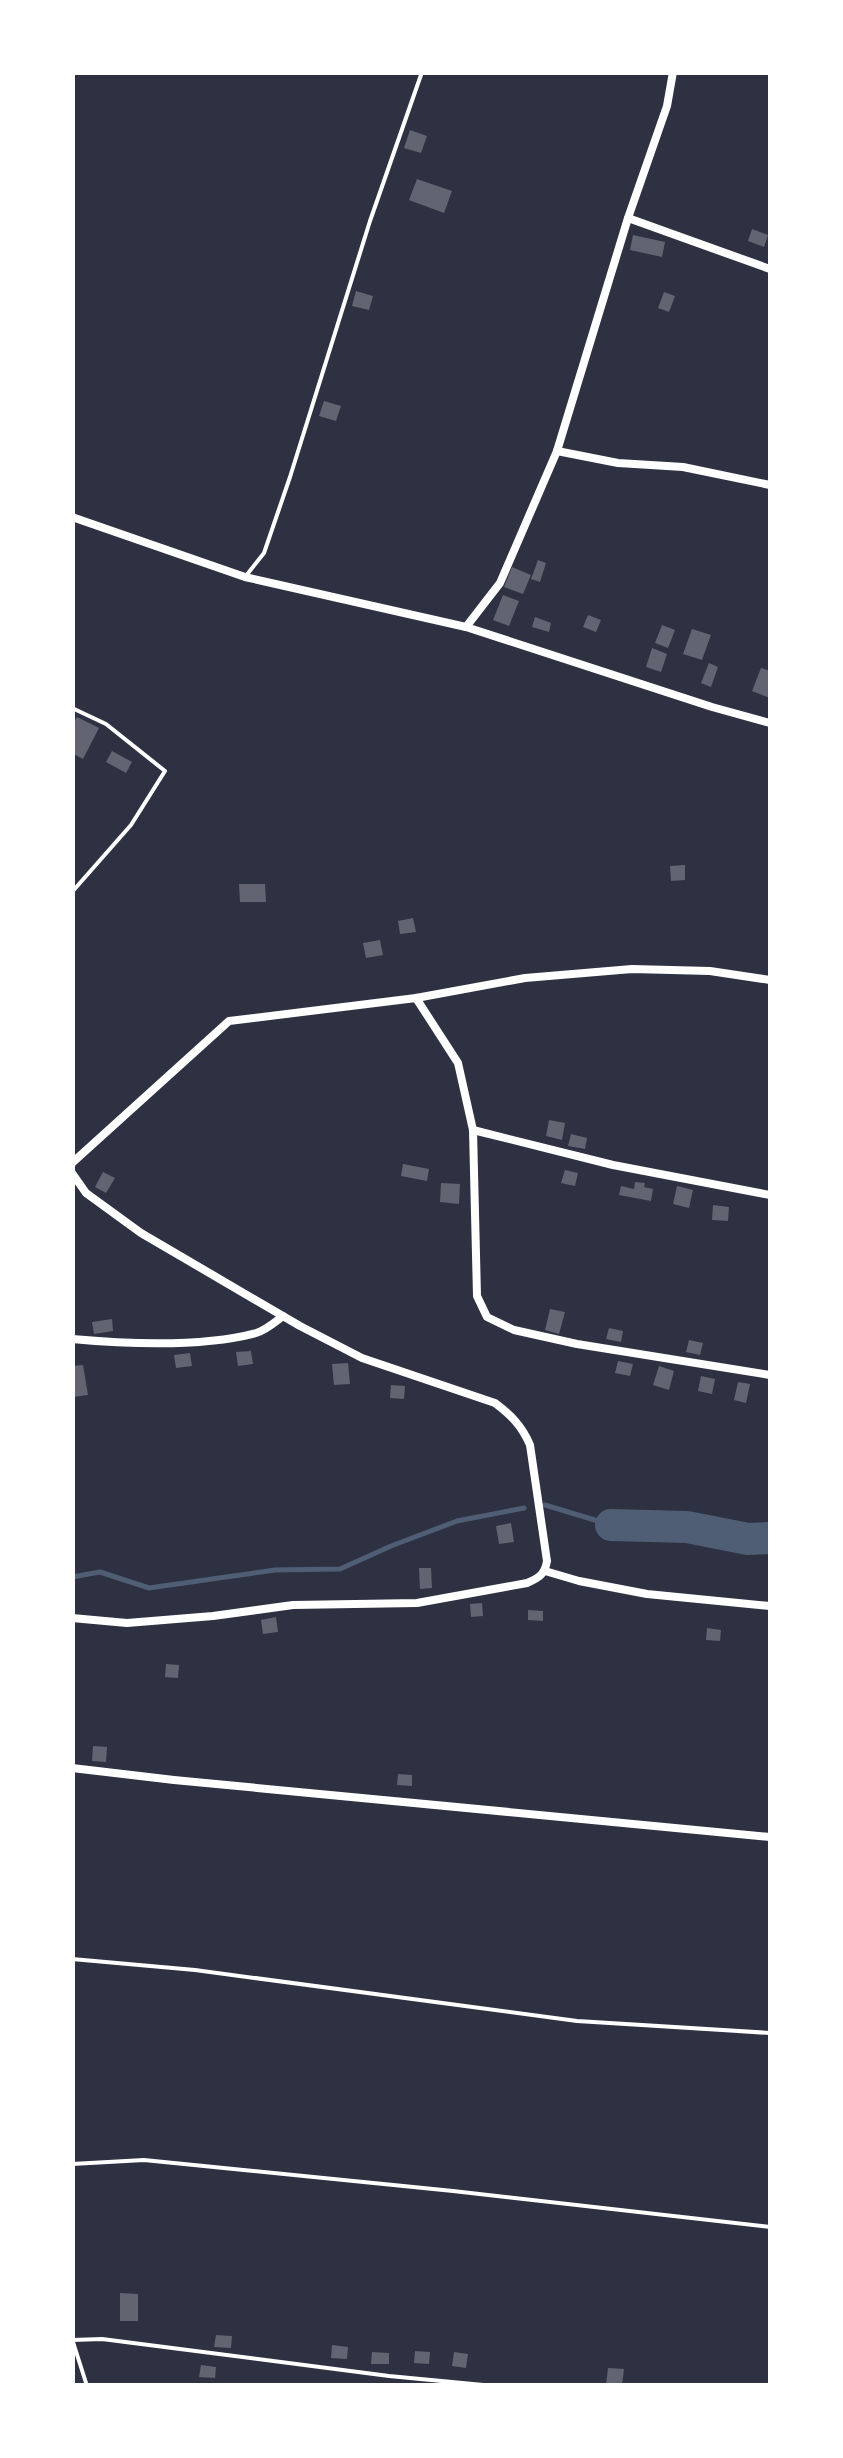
<svg xmlns="http://www.w3.org/2000/svg" width="843" height="2458" viewBox="0 0 843 2458" font-family="Manrope,sans-serif">
  <style>
    .lines { fill: none; stroke-linecap: round; stroke-linejoin: round }
    .stream { stroke: #4f5d75; stroke-width: 5 }
    .river { stroke: #4f5d75; stroke-width: 32 }
    .building { fill: #626471 }
    .path { stroke: #fff; stroke-width: 4 }
    .service { stroke: #fff; stroke-width: 4 }
    .minor { stroke: #fff; stroke-width: 8 }
  </style>
  <rect width="100%" height="100%" fill="#2d3142"/>
  <g class="lines">
    <g class="stream">
      <path d="M545 1505 611 1525"/>
      <path d="M72 1577 100 1572 149 1588 275 1570 340 1569 391 1546 457 1521 524 1508"/>
    </g>
    <path class="river" d="M611 1525 687 1527 748 1539 770 1538"/>
  </g>
  <g class="building">
    <path d="M410 130 427 136 421 153 404 148Z"/>
    <path d="M417 179 452 191 444 213 409 200Z"/>
    <path d="M752 229 768 235 764 247 748 241Z"/>
    <path d="M633 235 665 242 662 257 630 250Z"/>
    <path d="M356 291 373 296 369 310 352 306Z"/>
    <path d="M664 292 675 296 669 312 658 308Z"/>
    <path d="M324 401 341 406 336 421 319 416Z"/>
    <path d="M538 560 546 563 540 582 531 579Z"/>
    <path d="M512 567 531 575 523 594 504 587Z"/>
    <path d="M503 595 519 601 509 626 493 620Z"/>
    <path d="M588 615 601 620 596 632 583 627Z"/>
    <path d="M535 617 551 623 549 632 532 627Z"/>
    <path d="M662 625 675 630 668 648 655 643Z"/>
    <path d="M692 629 711 635 702 660 683 654Z"/>
    <path d="M652 648 667 654 661 672 646 667Z"/>
    <path d="M709 663 718 667 711 687 701 683Z"/>
    <path d="M761 668 770 671V698L752 691Z"/>
    <path d="M77 717 99 728 83 759 72 753V726Z"/>
    <path d="M112 751 132 762 126 773 106 762Z"/>
    <path d="M685 865V880L671 881 670 866Z"/>
    <path d="M239 884H265L266 902H240Z"/>
    <path d="M413 918 416 932 400 934 398 921Z"/>
    <path d="M380 940 383 955 366 958 363 943Z"/>
    <path d="M549 1120 565 1123 562 1140 546 1136Z"/>
    <path d="M571 1134 587 1138 585 1149 568 1146Z"/>
    <path d="M403 1164 429 1169 427 1181 401 1176Z"/>
    <path d="M565 1170 578 1173 575 1186 561 1183Z"/>
    <path d="M103 1172 115 1178 106 1193 95 1187Z"/>
    <path d="M635 1182 645 1183 644 1187 653 1189 651 1201 619 1195 621 1186 634 1189Z"/>
    <path d="M441 1183 460 1184 459 1204 440 1202Z"/>
    <path d="M677 1186 693 1190 689 1208 673 1204Z"/>
    <path d="M713 1205 729 1207 728 1221 712 1220Z"/>
    <path d="M550 1309 565 1312 559 1334 545 1330Z"/>
    <path d="M112 1319 113 1331 94 1334 92 1322Z"/>
    <path d="M609 1328 623 1331 621 1342 606 1339Z"/>
    <path d="M689 1340 703 1343 700 1355 686 1352Z"/>
    <path d="M251 1351 253 1364 238 1366 236 1352Z"/>
    <path d="M190 1353 192 1366 176 1368 174 1355Z"/>
    <path d="M618 1361 633 1364 630 1376 615 1373Z"/>
    <path d="M348 1363 350 1384 334 1385 332 1364Z"/>
    <path d="M83 1365 88 1395 73 1397 72 1366Z"/>
    <path d="M659 1366 674 1371 669 1390 653 1385Z"/>
    <path d="M701 1376 715 1379 712 1394 698 1391Z"/>
    <path d="M738 1382 750 1384 746 1403 734 1400Z"/>
    <path d="M391 1385 405 1386 404 1399 390 1398Z"/>
    <path d="M511 1523 514 1542 499 1544 496 1526Z"/>
    <path d="M419 1568H431L432 1588 420 1589Z"/>
    <path d="M482 1603 483 1616 471 1617 470 1604Z"/>
    <path d="M528 1610 543 1611V1621L528 1620Z"/>
    <path d="M276 1617 278 1632 263 1634 261 1620Z"/>
    <path d="M707 1628 721 1630 720 1641 706 1640Z"/>
    <path d="M166 1664 179 1665 178 1678 165 1677Z"/>
    <path d="M93 1746 107 1747 106 1762 92 1761Z"/>
    <path d="M398 1774 412 1775V1786L397 1785Z"/>
    <path d="M120 2293 138 2294V2321H120Z"/>
    <path d="M216 2335 232 2336 231 2348 214 2347Z"/>
    <path d="M332 2345 348 2347 347 2359 331 2358Z"/>
    <path d="M415 2351 430 2352 429 2364 414 2363Z"/>
    <path d="M372 2352 389 2353V2364H371Z"/>
    <path d="M454 2352 468 2354 466 2368 452 2366Z"/>
    <path d="M201 2365 216 2367 215 2378 199 2377Z"/>
    <path d="M608 2368 624 2369 622 2386 606 2385Z"/>
  </g>
  <g class="lines">
    <g class="path">
      <path d="M72 1959 195 1970 577 2021 770 2033"/>
      <path d="M72 2164 144 2160 453 2191 770 2227"/>
      <path d="M72 2340 102 2339 389 2376 494 2386"/>
      <path d="M73 2342 87 2386"/>
    </g>
    <g class="service">
      <path d="M245 577 264 553 290 477 370 221 422 72"/>
      <path d="M72 708 106 724 165 771 131 825 72 892"/>
    </g>
    <g class="minor">
      <path d="M628 218 770 269"/>
      <path d="M557 451 618 463 683 467 770 485"/>
      <path d="M72 517 245 577 466 627 500 583 557 451 628 218 667 106 673 72"/>
      <path d="M466 627 712 707 770 723"/>
      <path d="M416 998 458 1063 473 1130 477 1296 487 1317 514 1330 577 1344 770 1375"/>
      <path d="M473 1130 613 1165 770 1195"/>
      <path d="M72 1163 229 1021 416 998 525 978 632 969 710 971 770 980"/>
      <path d="M72 1173 86 1193 141 1233 300 1326 362 1358 495 1403C511 1415 522 1426 530 1445L547 1561C545 1574 539 1578 527 1583L417 1603 293 1605 213 1616 127 1623 72 1618"/>
      <path d="M72 1339C127 1344 203 1347 256 1333 266 1330 275 1322 283 1316"/>
      <path d="M545 1571 579 1581 647 1594 770 1606"/>
      <path d="M72 1768 174 1780 770 1837"/>
    </g>
  </g>
  <rect width="843" height="2458" fill="none" stroke="#ffffff" stroke-width="150"/>
</svg>
